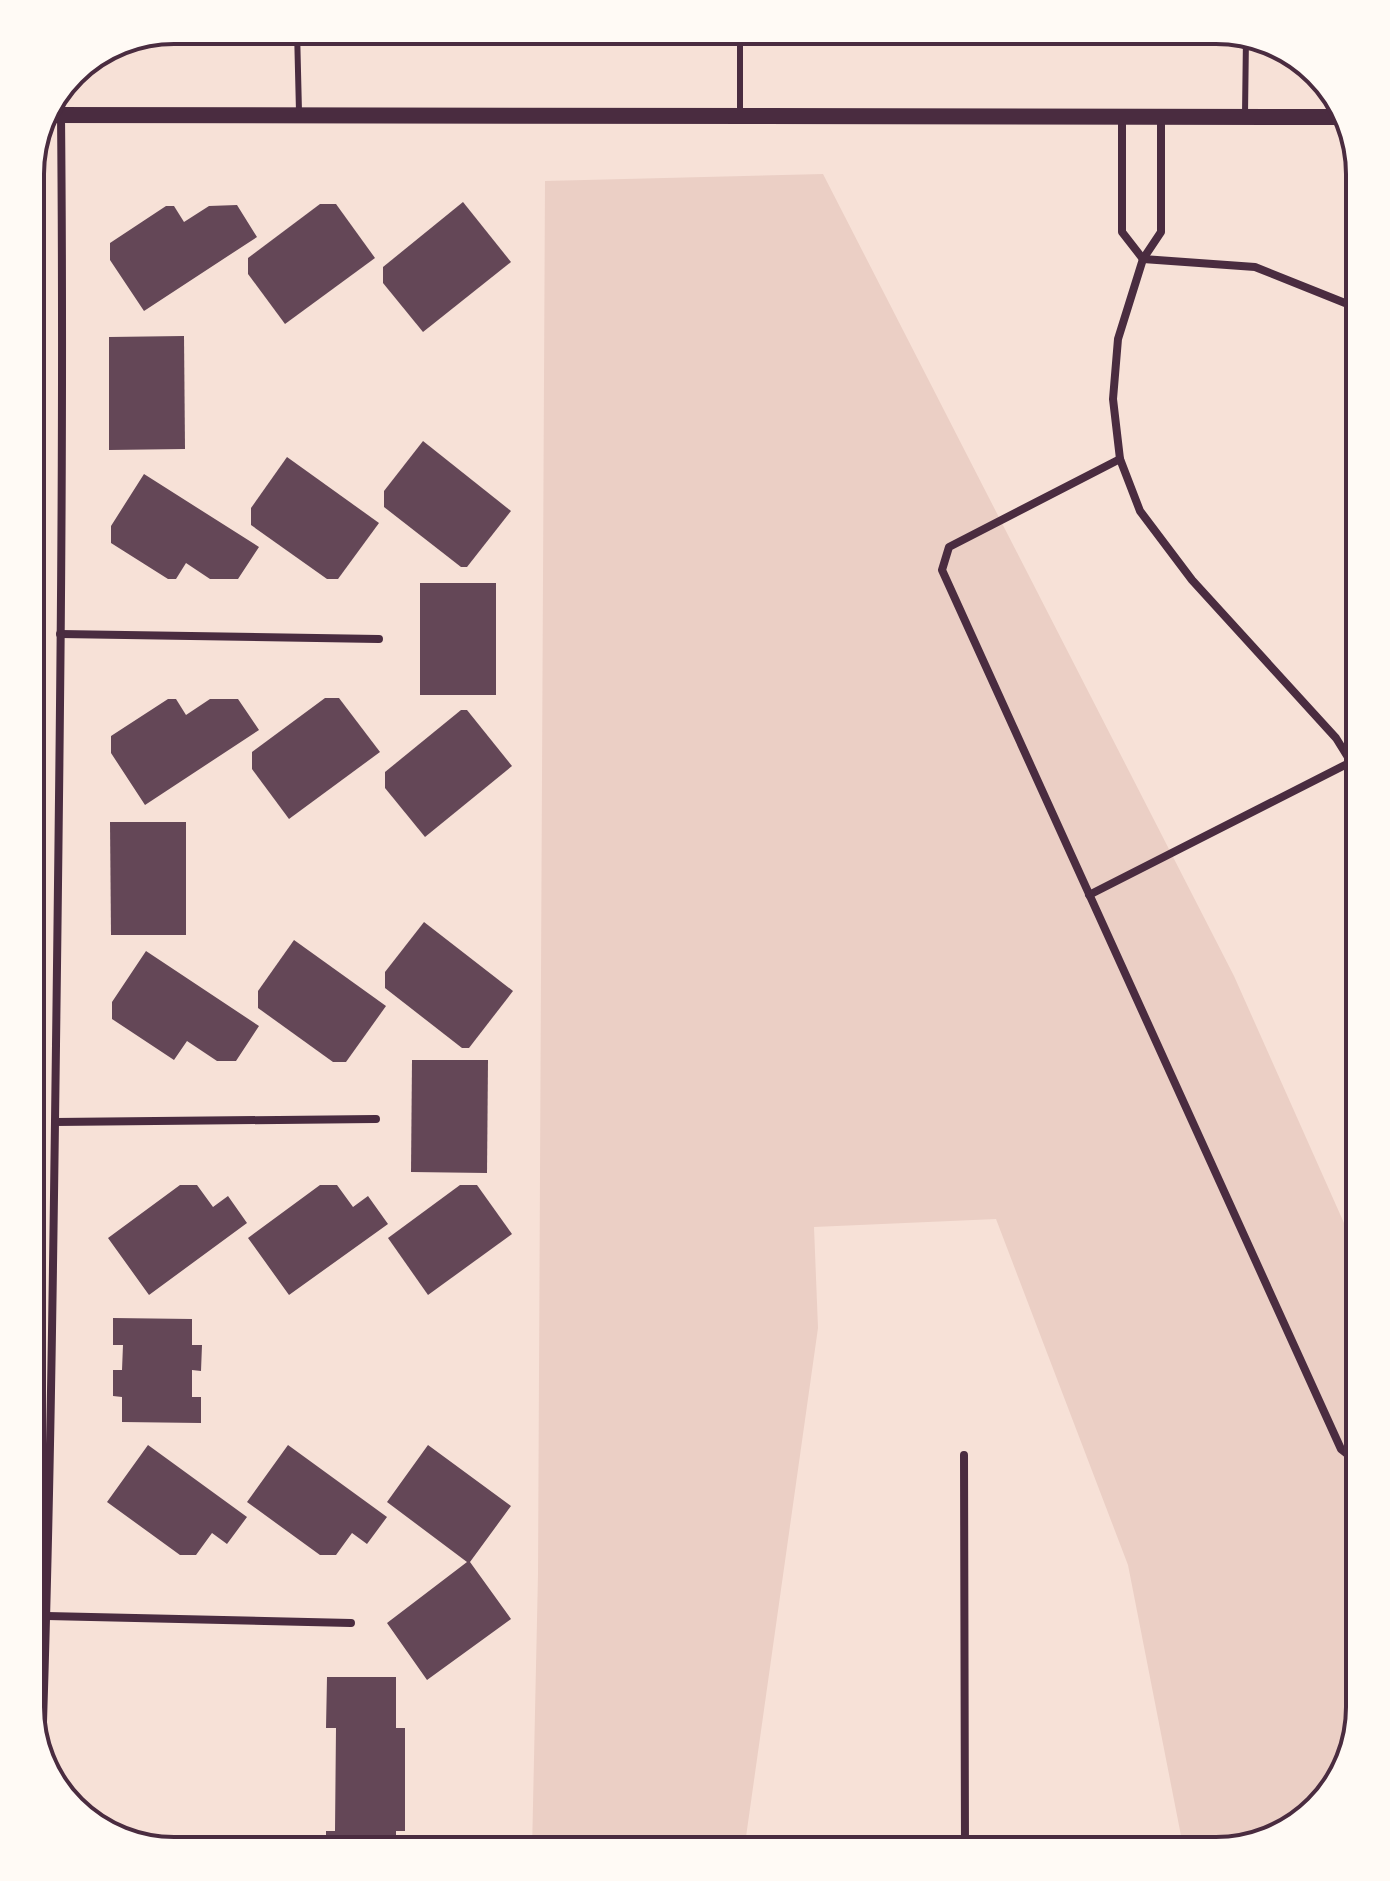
<svg xmlns="http://www.w3.org/2000/svg" width="1390" height="1881" viewBox="0 0 1390 1881" font-family="'PT Sans',sans-serif">
  <style>
    .green { fill: #ebcfc5 }
    .building { fill: #644757 }
    .lines { fill: none; stroke-linecap: round; stroke-linejoin: round }
    .service { stroke: #4a2c40; stroke-width: 6 }
    .minor { stroke: #4a2c40; stroke-width: 8 }
    .secondary { stroke: #4a2c40; stroke-width: 16 }
    .rim { fill: none; stroke: #4a2c40; stroke-width: 4 }
  </style>
  <rect width="100%" height="100%" fill="#f7e1d7"/>
  <path class="green" d="M823 174 1234 976 1360 1259V1707L1340 1779 1288 1831 1216 1851H1184L1128 1565 996 1219 814 1227 818 1328 744 1851H532L538 1574 545 181Z"/>
  <g class="building">
    <path d="M463 202 511 262 423 332 383 283V267Z"/>
    <path d="M320 204H336L375 258 285 324 248 274V258Z"/>
    <path d="M237 205 257 237 144 311 110 260V243L166 206H174L184 222 209 206Z"/>
    <path d="M184 336 185 449 109 450V337Z"/>
    <path d="M423 441 511 511 467 567H461L384 507V491Z"/>
    <path d="M287 457 379 523 338 579H327L251 525V508Z"/>
    <path d="M144 474 259 547 238 579H210L186 563 176 579H168L111 543V526Z"/>
    <rect x="420" y="583" width="76" height="112"/>
    <path d="M325 698H339L380 752 289 819 252 769V752Z"/>
    <path d="M168 699H176L186 715 210 699H238L259 730 145 805 111 753V736Z"/>
    <path d="M461 710H467L512 766 425 837 385 788V772Z"/>
    <path d="M110 822H186V935H111Z"/>
    <path d="M424 922 513 991 469 1048H462L385 988V972Z"/>
    <path d="M294 940 386 1006 346 1062H333L258 1008V991Z"/>
    <path d="M146 951 259 1026 236 1061H217L187 1041 174 1060 112 1019V1002Z"/>
    <path d="M412 1060H488L487 1173 411 1172Z"/>
    <path d="M180 1185H197L213 1207 228 1196 247 1223 149 1295 108 1238Z"/>
    <path d="M320 1185H337L353 1207 368 1196 388 1224 289 1295 248 1238Z"/>
    <path d="M460 1185H477L512 1234 428 1295 388 1238Z"/>
    <path d="M113 1318 192 1319V1345H202L201 1371 192 1370V1397H201V1423L122 1422V1397L113 1396V1370H122L123 1345H113Z"/>
    <path d="M148 1445 247 1517 227 1544 212 1533 196 1555H180L107 1502Z"/>
    <path d="M288 1445 387 1517 367 1544 352 1533 336 1555H320L247 1502Z"/>
    <path d="M428 1445 511 1506 470 1562 511 1619 427 1680 387 1623 467 1562 387 1502Z"/>
    <path d="M327 1677H396V1728H405V1831H396V1851H326V1831H335L336 1728H326Z"/>
  </g>
  <g class="lines">
    <g class="service">
      <path d="M297 30 299 112"/>
      <path d="M740 30V115"/>
      <path d="M1245 114 1246 37"/>
    </g>
    <g class="minor">
      <path d="M1161 119V232L1143 259 1118 339 1113 399 1120 459 1140 511 1192 580 1336 738 1351 762 1360 794"/>
      <path d="M1122 120V232L1143 259 1255 267 1360 309"/>
      <path d="M1120 459 949 547 942 570 1341 1449 1360 1464"/>
      <path d="M60 634 379 639"/>
      <path d="M1089 895 1351 762"/>
      <path d="M55 1122 376 1119"/>
      <path d="M964 1455 965 1851"/>
      <path d="M47 1616 351 1623"/>
      <path d="M42 1752C50 1516 53 1280 56 1045 60 735 64 425 61 115"/>
    </g>
    <path class="secondary" d="M44 115 1345 117"/>
  </g>
  <path d="M0 0H1390V1881H0ZM174 44H1216A130 130 0 0 1 1346 174V1707A130 130 0 0 1 1216 1837H174A130 130 0 0 1 44 1707V174A130 130 0 0 1 174 44Z" fill="#fffaf5" fill-rule="evenodd"/>
  <path class="rim" d="M174 44H1216A130 130 0 0 1 1346 174V1707A130 130 0 0 1 1216 1837H174A130 130 0 0 1 44 1707V174A130 130 0 0 1 174 44Z"/>
</svg>
